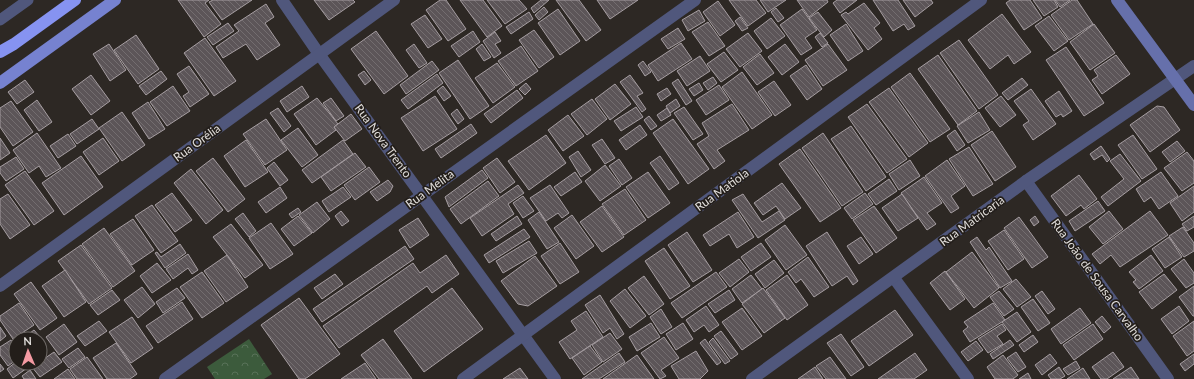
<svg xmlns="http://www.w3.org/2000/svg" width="1194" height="379" viewBox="0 0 1194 379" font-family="Lato,sans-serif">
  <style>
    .park { fill: url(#park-crowns) }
    .building { fill: url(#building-back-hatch); stroke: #a69ea2 }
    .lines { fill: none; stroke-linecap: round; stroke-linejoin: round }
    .lane { stroke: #50577c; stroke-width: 11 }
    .street { stroke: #50577c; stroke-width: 12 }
    .secondary { stroke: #6670ab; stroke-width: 12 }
    .primary { stroke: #7682d0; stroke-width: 12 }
    .highway { stroke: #8693f1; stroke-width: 12 }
    .labels { text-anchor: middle; stroke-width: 3.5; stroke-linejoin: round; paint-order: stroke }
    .street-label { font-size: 12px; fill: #e0ddda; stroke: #231e1a }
  </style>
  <defs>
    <pattern id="park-crowns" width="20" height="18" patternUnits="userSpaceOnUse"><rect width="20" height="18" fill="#3c5b3c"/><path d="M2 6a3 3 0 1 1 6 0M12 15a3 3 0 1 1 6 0" fill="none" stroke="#587258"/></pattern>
    <pattern id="building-back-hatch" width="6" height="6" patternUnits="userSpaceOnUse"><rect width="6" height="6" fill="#5c5558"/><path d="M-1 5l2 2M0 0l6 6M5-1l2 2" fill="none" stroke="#736d6f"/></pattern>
  </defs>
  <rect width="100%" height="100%" fill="#2d2824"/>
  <path class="park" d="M249 339 272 374 264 379H215L207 367Z"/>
  <g class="building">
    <path d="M178 0H209L205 3 221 24 204 37Z"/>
    <path d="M213 0H252L222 20 209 2Z"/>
    <path d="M314 0H353L355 2 329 20Z"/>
    <path d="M440 0H446L466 29 448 41 426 10Z"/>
    <path d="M460 0H483L502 26 487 37Z"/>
    <path d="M487 0H519L527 9 505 24Z"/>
    <path d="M541 0H549L534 13 531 8Z"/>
    <path d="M556 0H579L601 30 586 41Z"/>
    <path d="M597 0H638L610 19Z"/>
    <path d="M729 0H756L766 13 748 26Z"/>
    <path d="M760 0H786L768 12Z"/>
    <path d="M797 0H827L828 2 809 17Z"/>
    <path d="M837 0H857L840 13 833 3Z"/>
    <path d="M873 0H898L915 26 908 30 904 24 893 31Z"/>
    <path d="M903 0H931L933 3 915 17Z"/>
    <path d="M1010 0H1030L1042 18 1024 30 1006 3Z"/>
    <path d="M1033 0H1054L1058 7 1044 16Z"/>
    <path d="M1055 0H1070L1060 7Z"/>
    <path d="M1072 0H1077L1093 24 1069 40 1051 15Z"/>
    <path d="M718 1 735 25 720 36 703 12Z"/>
    <path d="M864 3 880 23 874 28 882 39 868 50 841 15 846 12 848 14Z"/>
    <path d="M266 4 274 17 265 23 280 45 257 60 246 44 223 58 216 47 239 31 234 25Z"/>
    <path d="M544 7 548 12 539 20 535 15Z"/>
    <path d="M776 8 784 18 778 22 771 12Z"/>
    <path d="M558 9 580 41 560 55 538 23Z"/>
    <path d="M802 9 817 30 805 38 812 48 801 55 780 25Z"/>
    <path d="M699 10 705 21 688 31 682 20Z"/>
    <path d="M529 12 533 19 511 34 506 27Z"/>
    <path d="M818 12 832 30 824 37 809 18Z"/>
    <path d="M1002 14 1031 52 1014 64 1008 55 990 69 968 40Z"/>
    <path d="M425 15 442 39 428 48 411 24Z"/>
    <path d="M1049 16 1068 41 1054 51 1035 26Z"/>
    <path d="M740 17 748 28 742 31 735 21Z"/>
    <path d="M771 18 785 36 767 49 754 31Z"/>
    <path d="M708 22 725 46 709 56 692 32Z"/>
    <path d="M228 23 234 31 213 45 207 37Z"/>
    <path d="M846 24 863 51 848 61 830 35Z"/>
    <path d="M1094 24 1115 53 1090 70 1070 42Z"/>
    <path d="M678 28 685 39 668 49 661 39Z"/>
    <path d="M534 30 554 57 539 68 519 40Z"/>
    <path d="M376 31 408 76 384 94 351 49Z"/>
    <path d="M473 31 480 42 459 57 451 46Z"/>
    <path d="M495 32 501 41 495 44 501 53 494 58 483 41Z"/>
    <path d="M748 33 762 51 740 67 726 49Z"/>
    <path d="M820 33 828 43 822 47 815 37Z"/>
    <path d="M136 35 159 69 138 84 114 50Z"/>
    <path d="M205 38 236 81 214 96 184 53Z"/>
    <path d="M959 40 998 95 979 109 940 53Z"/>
    <path d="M681 43 692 59 658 81 648 65Z"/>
    <path d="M109 44 126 70 110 81 93 54Z"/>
    <path d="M414 44 427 63 419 68 406 50Z"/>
    <path d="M482 44 491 57 484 61 476 49Z"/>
    <path d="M785 44 799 62 782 75 768 57Z"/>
    <path d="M828 44 847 70 823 86 805 60Z"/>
    <path d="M521 46 538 71 516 86 498 61Z"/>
    <path d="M1066 47 1104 103 1084 116 1046 60Z"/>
    <path d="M724 52 738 70 721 82 707 64Z"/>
    <path d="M760 54 774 73 757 85 743 67Z"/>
    <path d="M938 55 977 111 958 125 918 69Z"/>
    <path d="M1116 55 1130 74 1102 94 1092 80 1098 76 1094 70Z"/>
    <path d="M700 56 710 71 687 86 677 71Z"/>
    <path d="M458 60 489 106 470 119 439 73Z"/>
    <path d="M432 61 439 70 406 94 400 85Z"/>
    <path d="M643 61 651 72 645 76 638 65Z"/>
    <path d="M497 63 515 87 493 103 475 78Z"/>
    <path d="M806 65 822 89 807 100 790 76Z"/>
    <path d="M189 66 209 94 190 107 183 96 189 92 177 74Z"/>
    <path d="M161 71 167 79 146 95 139 86Z"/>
    <path d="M364 71 371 80 365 85 358 75Z"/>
    <path d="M742 72 772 115 752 129 722 87Z"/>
    <path d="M910 73 950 129 930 142 891 87Z"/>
    <path d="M437 74 443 83 408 109 401 100Z"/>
    <path d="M91 75 110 101 91 115 72 89Z"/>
    <path d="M630 75 643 93 637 96 646 109 642 112 620 82Z"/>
    <path d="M713 77 717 83 708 90 703 83Z"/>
    <path d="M1022 78 1028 85 1008 100 1002 93Z"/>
    <path d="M678 79 692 101 686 105 672 83Z"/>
    <path d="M25 80 34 92 17 104 8 92Z"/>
    <path d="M774 81 791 105 775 116 758 92Z"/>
    <path d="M526 83 531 89 525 95 519 89Z"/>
    <path d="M699 83 703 90 694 96 689 89Z"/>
    <path d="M615 84 631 104 610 120 595 99Z"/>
    <path d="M719 85 729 100 706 115 696 100Z"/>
    <path d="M173 86 190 111 167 126 150 102Z"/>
    <path d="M302 86 309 97 287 112 280 101Z"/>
    <path d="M443 86 451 96 444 101 437 91Z"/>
    <path d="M667 88 671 94 661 101 657 94Z"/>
    <path d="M889 88 928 143 909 157 869 102Z"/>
    <path d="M1031 89 1056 124 1033 140 1023 125 1029 121 1014 101Z"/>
    <path d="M517 90 523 98 491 123 484 114Z"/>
    <path d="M1059 91 1072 111 1063 117 1061 114 1056 117 1045 101Z"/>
    <path d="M435 96 457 129 423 151 401 118Z"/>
    <path d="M1001 96 1016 115 1000 127 985 108Z"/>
    <path d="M317 98 338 124 334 127 336 130 316 145 294 114Z"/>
    <path d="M331 98 344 116 336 121 323 103Z"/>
    <path d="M592 99 607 119 587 135 571 114Z"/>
    <path d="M676 99 680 106 670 113 666 106Z"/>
    <path d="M37 100 52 122 39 131 24 110Z"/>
    <path d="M11 101 33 132 13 146 0 127V108Z"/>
    <path d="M148 102 165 129 149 139 132 113Z"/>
    <path d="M732 104 749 130 717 150 725 161 714 169 697 144 709 136 702 123Z"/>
    <path d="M867 104 907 159 887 173 848 117Z"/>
    <path d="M1157 106 1164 107 1180 130 1150 152 1130 125Z"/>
    <path d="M636 107 643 117 621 131 614 121Z"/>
    <path d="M684 107 703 134 693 140 674 113Z"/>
    <path d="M278 108 291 126 284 132 270 113Z"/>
    <path d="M667 108 671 115 661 121 657 115Z"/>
    <path d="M457 109 464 119 458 124 451 114Z"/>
    <path d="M122 112 145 145 122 161 99 128Z"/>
    <path d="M979 112 990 130 968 143 957 126Z"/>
    <path d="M351 114 362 129 345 141 334 127Z"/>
    <path d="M568 115 584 136 563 151 548 130Z"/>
    <path d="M649 116 657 126 651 130 644 120Z"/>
    <path d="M92 119 99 129 77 144 70 134Z"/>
    <path d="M266 119 287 150 265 165 243 134Z"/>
    <path d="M673 119 709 169 688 184 653 133Z"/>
    <path d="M471 124 477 133 441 158 435 149Z"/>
    <path d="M640 125 647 135 626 150 619 140Z"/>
    <path d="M851 126 886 177 866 191 831 139Z"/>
    <path d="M298 128 318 155 302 167 281 140Z"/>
    <path d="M955 130 965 145 957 151 947 136Z"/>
    <path d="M992 131 1016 167 995 181 971 145Z"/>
    <path d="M37 133 61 168 46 177 39 166 29 173 13 150Z"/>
    <path d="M823 133 863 192 842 206 802 148Z"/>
    <path d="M68 134 76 146 58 158 50 146Z"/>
    <path d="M546 135 566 163 529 190 508 161Z"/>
    <path d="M1133 135 1157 169 1142 179 1118 145Z"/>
    <path d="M0 138 10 153 0 160Z"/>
    <path d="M103 138 119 161 99 175 83 152Z"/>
    <path d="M602 139 615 158 605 164 592 145Z"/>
    <path d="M246 140 268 172 245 187 224 156Z"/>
    <path d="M343 140 353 154 312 183 302 170Z"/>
    <path d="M1177 141 1185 151 1170 162 1162 152Z"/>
    <path d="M1101 146 1110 159 1107 162 1102 155 1094 160 1090 154Z"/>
    <path d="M969 147 993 184 973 196 949 159Z"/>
    <path d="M800 149 841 208 820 222 779 164Z"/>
    <path d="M578 151 591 170 581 177 569 157Z"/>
    <path d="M1187 152 1194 161V183L1182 191 1164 168Z"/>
    <path d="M355 153 366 167 331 191 321 177Z"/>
    <path d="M1120 154 1141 181 1108 206 1101 197 1124 179 1110 161Z"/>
    <path d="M81 156 103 187 64 215 42 183Z"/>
    <path d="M660 156 679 183 669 190 650 163Z"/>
    <path d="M16 157 24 169 6 181 0 173V167Z"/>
    <path d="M213 158 245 199 228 212 196 171Z"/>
    <path d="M497 158 515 182 500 193 483 168Z"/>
    <path d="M619 159 632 178 622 185 609 166Z"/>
    <path d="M910 160 920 176 899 190 889 174Z"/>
    <path d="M947 160 965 186 951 196 959 208 951 213 925 176Z"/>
    <path d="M274 162 288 180 280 186 267 168Z"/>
    <path d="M605 165 621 186 600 201 585 181Z"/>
    <path d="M369 167 380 182 355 200 344 185Z"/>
    <path d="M191 169 223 210 206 224 174 183Z"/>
    <path d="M482 170 488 178 449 207 445 197Z"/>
    <path d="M25 171 54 211 34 225 5 185Z"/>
    <path d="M575 172 582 182 561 196 554 187Z"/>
    <path d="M648 172 670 203 648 218 626 187Z"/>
    <path d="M1161 172 1178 196 1159 209 1151 197 1144 202 1136 189Z"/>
    <path d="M1079 175 1097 199 1084 209 1081 205 1066 216 1051 196Z"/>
    <path d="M924 177 942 203 927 213 936 224 927 230 901 193Z"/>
    <path d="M889 179 897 191 876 205 868 194Z"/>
    <path d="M388 180 393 186 390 192 377 201 370 192Z"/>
    <path d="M488 181 499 196 461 224 450 209Z"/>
    <path d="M782 183 801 208 785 219 776 206 763 215 754 203Z"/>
    <path d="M518 185 524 193 508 204 514 214 482 236 470 218Z"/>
    <path d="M550 185 569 213 562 218 558 213 546 221 530 198Z"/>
    <path d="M1194 186V212L1182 221 1170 203Z"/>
    <path d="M280 187 287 198 266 213 258 202Z"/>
    <path d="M343 187 351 197 329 212 322 201Z"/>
    <path d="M625 189 646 220 624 235 602 204Z"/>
    <path d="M172 193 192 220 175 232 155 205Z"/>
    <path d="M865 193 873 204 852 219 844 208Z"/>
    <path d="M8 194 30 225 10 239 0 224V199Z"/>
    <path d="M743 194 762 222 779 211 785 220 758 238 732 200Z"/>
    <path d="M902 194 918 218 898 231 882 208Z"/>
    <path d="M523 196 534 211 523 218 513 203Z"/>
    <path d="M1098 201 1105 211 1075 231 1069 221Z"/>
    <path d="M317 202 330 219 313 233 299 215Z"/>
    <path d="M152 205 178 241 161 253 135 216Z"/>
    <path d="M602 206 624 237 602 252 580 222Z"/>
    <path d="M874 206 897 238 876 253 853 220Z"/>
    <path d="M298 208 301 212 292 218 289 214Z"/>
    <path d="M341 211 349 221 342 226 335 216Z"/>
    <path d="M1109 211 1123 229 1103 244 1089 227Z"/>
    <path d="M1150 211 1168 235 1120 267 1111 255 1100 264 1092 254Z"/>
    <path d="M539 212 559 242 547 249 528 220Z"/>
    <path d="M738 212 754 237 737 248 729 234 710 246 703 235Z"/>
    <path d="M243 213 256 231 249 237 235 219Z"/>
    <path d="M572 215 594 246 576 259 554 228Z"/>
    <path d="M298 216 312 233 294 246 281 229Z"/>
    <path d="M517 216 522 224 496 241 491 234Z"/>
    <path d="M1035 216 1039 222 1034 226 1030 220Z"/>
    <path d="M1194 216V227L1187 231 1182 224Z"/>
    <path d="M1019 217 1048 257 1032 268 1004 228Z"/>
    <path d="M418 218 429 235 410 248 399 230Z"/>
    <path d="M133 219 154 250 132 265 110 234Z"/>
    <path d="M271 223 293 254 270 269 249 238Z"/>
    <path d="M231 224 263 265 245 278 213 237Z"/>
    <path d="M785 225 807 255 786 270 765 240Z"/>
    <path d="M1183 227 1194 243V251L1184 257 1169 236Z"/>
    <path d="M104 228 135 271 113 287 82 244Z"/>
    <path d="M524 229 530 237 489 263 484 255Z"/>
    <path d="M1004 230 1024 259 1008 270 988 241Z"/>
    <path d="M687 232 712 270 693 282 668 245Z"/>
    <path d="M827 232 858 281 853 285 847 276 832 286 806 246Z"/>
    <path d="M861 237 873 254 859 264 847 246Z"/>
    <path d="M977 237 986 250 989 247 1012 281 1000 288 970 242Z"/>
    <path d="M1169 237 1182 257 1165 268 1152 249Z"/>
    <path d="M529 241 537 253 503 273 496 261Z"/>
    <path d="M560 243 579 272 560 284 541 256Z"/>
    <path d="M761 243 771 257 751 271 741 257Z"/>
    <path d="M180 244 186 253 165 268 155 253 157 252 161 257Z"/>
    <path d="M81 245 112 288 89 304 58 261Z"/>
    <path d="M405 246 414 259 322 322 313 309Z"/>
    <path d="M664 248 690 286 670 299 645 261Z"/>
    <path d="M972 252 999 288 974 308 946 272Z"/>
    <path d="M188 254 198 270 192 274 188 268 173 279 166 269Z"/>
    <path d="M227 255 248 287 226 302 204 271Z"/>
    <path d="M446 255 459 274 432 293 427 286 339 348 323 326 413 263 420 273Z"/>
    <path d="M1151 255 1163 271 1139 289 1133 282 1136 280 1129 272Z"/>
    <path d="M535 256 557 286 528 306 518 304 501 281Z"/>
    <path d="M808 257 829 287 814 297 801 279 796 283 788 272Z"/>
    <path d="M739 259 749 272 730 287 719 273Z"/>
    <path d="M1184 259 1194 273V283L1186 288 1171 269Z"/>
    <path d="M774 260 784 273 765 288 755 274Z"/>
    <path d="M157 263 171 280 152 293 140 276Z"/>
    <path d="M65 270 86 302 64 317 42 286Z"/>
    <path d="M945 271 965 299 950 310 930 283Z"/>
    <path d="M202 272 224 303 202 318 180 287Z"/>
    <path d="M716 272 727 287 682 318 671 303Z"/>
    <path d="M335 274 343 284 322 299 314 288Z"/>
    <path d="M1164 274 1177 290 1152 309 1139 292Z"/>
    <path d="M751 275 762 289 742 303 732 289Z"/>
    <path d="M787 275 808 305 787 320 766 290Z"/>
    <path d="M644 276 664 304 649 315 628 288Z"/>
    <path d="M1016 279 1031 297 1017 307 1003 289Z"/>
    <path d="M31 282 57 318 40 330 14 294Z"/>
    <path d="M1194 286V316H1193L1179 297Z"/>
    <path d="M142 287 155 304 138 318 124 300Z"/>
    <path d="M177 288 185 298 163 313 156 302Z"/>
    <path d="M452 288 483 329 424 372 394 331Z"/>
    <path d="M763 288 785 318 764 333 742 304Z"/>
    <path d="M625 289 646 316 630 328 610 301Z"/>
    <path d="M112 290 120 300 98 315 90 305Z"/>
    <path d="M729 290 735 300 715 313 708 304Z"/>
    <path d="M999 291 1014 309 1004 316 990 297Z"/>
    <path d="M1042 291 1055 309 1048 314 1035 296Z"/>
    <path d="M600 295 624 334 617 339 610 328 603 333 585 305Z"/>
    <path d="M299 298 340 354 305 379H299L261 325Z"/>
    <path d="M1033 299 1050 323 1038 331 1021 307Z"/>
    <path d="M182 302 193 319 158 343 146 326Z"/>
    <path d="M19 303 34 325 13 339 0 320V316Z"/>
    <path d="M993 303 1005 320 970 342 963 331 968 327 964 322Z"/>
    <path d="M706 306 719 325 709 332 704 325 694 332 686 320Z"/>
    <path d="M1179 306 1189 321 1172 334 1161 319Z"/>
    <path d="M742 308 762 336 742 350 722 322Z"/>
    <path d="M1080 308 1091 323 1061 344 1051 329Z"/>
    <path d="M661 309 672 327 661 334 650 317Z"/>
    <path d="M895 310 913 335 869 366 851 341Z"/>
    <path d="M586 311 603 337 570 359 559 342 577 330 571 321Z"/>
    <path d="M1017 312 1031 332 1017 342 1002 322Z"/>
    <path d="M1102 316 1111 327 1104 333 1095 322Z"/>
    <path d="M132 317 153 348 131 363 109 332Z"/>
    <path d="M99 321 107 331 85 346 77 336Z"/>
    <path d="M1194 321V351L1187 356 1173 336Z"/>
    <path d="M651 323 660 337 637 351 629 337Z"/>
    <path d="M683 323 693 339 676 350 666 334Z"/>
    <path d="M64 324 77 342 59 355 46 337Z"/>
    <path d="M1002 324 1006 330 997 336 1003 344 988 353 978 339Z"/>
    <path d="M1093 324 1103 339 1074 360 1063 345Z"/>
    <path d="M0 327 6 336 0 341Z"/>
    <path d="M34 330 39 336 35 339H22Z"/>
    <path d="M721 331 738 354 731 359 714 336Z"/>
    <path d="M610 333 622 349 603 362 592 345Z"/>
    <path d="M841 334 864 367 851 376 827 343Z"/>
    <path d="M1033 335 1038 342 1024 352 1019 345Z"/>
    <path d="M664 337 679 358 661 370 666 376 660 379 641 353Z"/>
    <path d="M713 338 730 361 725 364 709 342Z"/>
    <path d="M383 339 412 379H379L361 355Z"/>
    <path d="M705 339 721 362 717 365 700 343Z"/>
    <path d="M11 340 16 347V360L8 366 0 355V347Z"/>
    <path d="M1010 340 1014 345 993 359 990 354Z"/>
    <path d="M976 341 983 350 968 361 961 352Z"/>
    <path d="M116 343 137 374 130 379H107L93 358Z"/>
    <path d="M590 346 602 362 584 375 572 358Z"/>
    <path d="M78 348 85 357 69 368 62 359Z"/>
    <path d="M696 351 708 371 700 379H679L671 366Z"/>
    <path d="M54 352 62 362 40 377 32 367Z"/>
    <path d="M1016 352 1026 367 1018 372 1007 358Z"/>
    <path d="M1113 352 1124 367 1107 379H1101L1092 367Z"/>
    <path d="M619 353 625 362 599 379H582Z"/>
    <path d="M915 353 927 370 914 379H878Z"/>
    <path d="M1050 354 1057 363 1042 375 1035 365Z"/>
    <path d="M1194 354V364L1185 371 1180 364Z"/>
    <path d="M637 355 654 379H603Z"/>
    <path d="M1003 355 1018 375 1013 379H995L987 367Z"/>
    <path d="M87 357 103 379H77L70 369Z"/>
    <path d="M830 357 846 379H826L816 366Z"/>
    <path d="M1076 361 1080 368 1068 375 1063 369Z"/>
    <path d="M16 362 27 363 30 366 13 378 7 369Z"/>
    <path d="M365 363 376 379H341Z"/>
    <path d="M0 364 4 369 0 372Z"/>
    <path d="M815 367 823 379H798Z"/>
    <path d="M1059 367 1065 376 1060 379H1051L1048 375Z"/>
    <path d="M1131 367 1139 379H1113Z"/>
    <path d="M520 368 528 379H503Z"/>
    <path d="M1083 368 1090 379H1067Z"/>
    <path d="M68 369 75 379H54Z"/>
    <path d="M30 370 36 379H24L22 376Z"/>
    <path d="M1028 373 1031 379H1019Z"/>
  </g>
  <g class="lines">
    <path class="lane" d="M0 20 28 0"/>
    <g class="street">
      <path d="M282 0 319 54 555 379"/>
      <path d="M1026 181 1168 379"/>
      <path d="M894 278 968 379"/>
      <path d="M0 286 394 0"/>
      <path d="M165 379 695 0"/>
      <path d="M463 379 981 0"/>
      <path d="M752 379 1026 181 1194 66"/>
    </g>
    <path class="secondary" d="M1117 0 1194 105"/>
    <path class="primary" d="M0 83 115 0"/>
    <path class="highway" d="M0 52 14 44 75 0"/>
  </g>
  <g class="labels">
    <g class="street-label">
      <text transform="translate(383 141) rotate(54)" y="4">Rua Nova Trento</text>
      <text transform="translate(197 143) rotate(-36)" y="4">Rua Orélia</text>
      <text transform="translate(430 189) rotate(-36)" y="4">Rua Melita</text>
      <text transform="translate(722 190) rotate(-36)" y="4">Rua Matiola</text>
      <text transform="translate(972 221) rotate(-36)" y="4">Rua Matricaria</text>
      <text transform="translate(1097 280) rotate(54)" y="4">Rua João de Sousa Carvalho</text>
    </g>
  </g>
  <g transform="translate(28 351) rotate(358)"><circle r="19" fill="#231e1a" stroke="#6f6a67"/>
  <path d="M0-3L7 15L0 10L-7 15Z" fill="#f49aa2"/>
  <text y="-6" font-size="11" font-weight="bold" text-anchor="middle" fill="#e0ddda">N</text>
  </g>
</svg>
